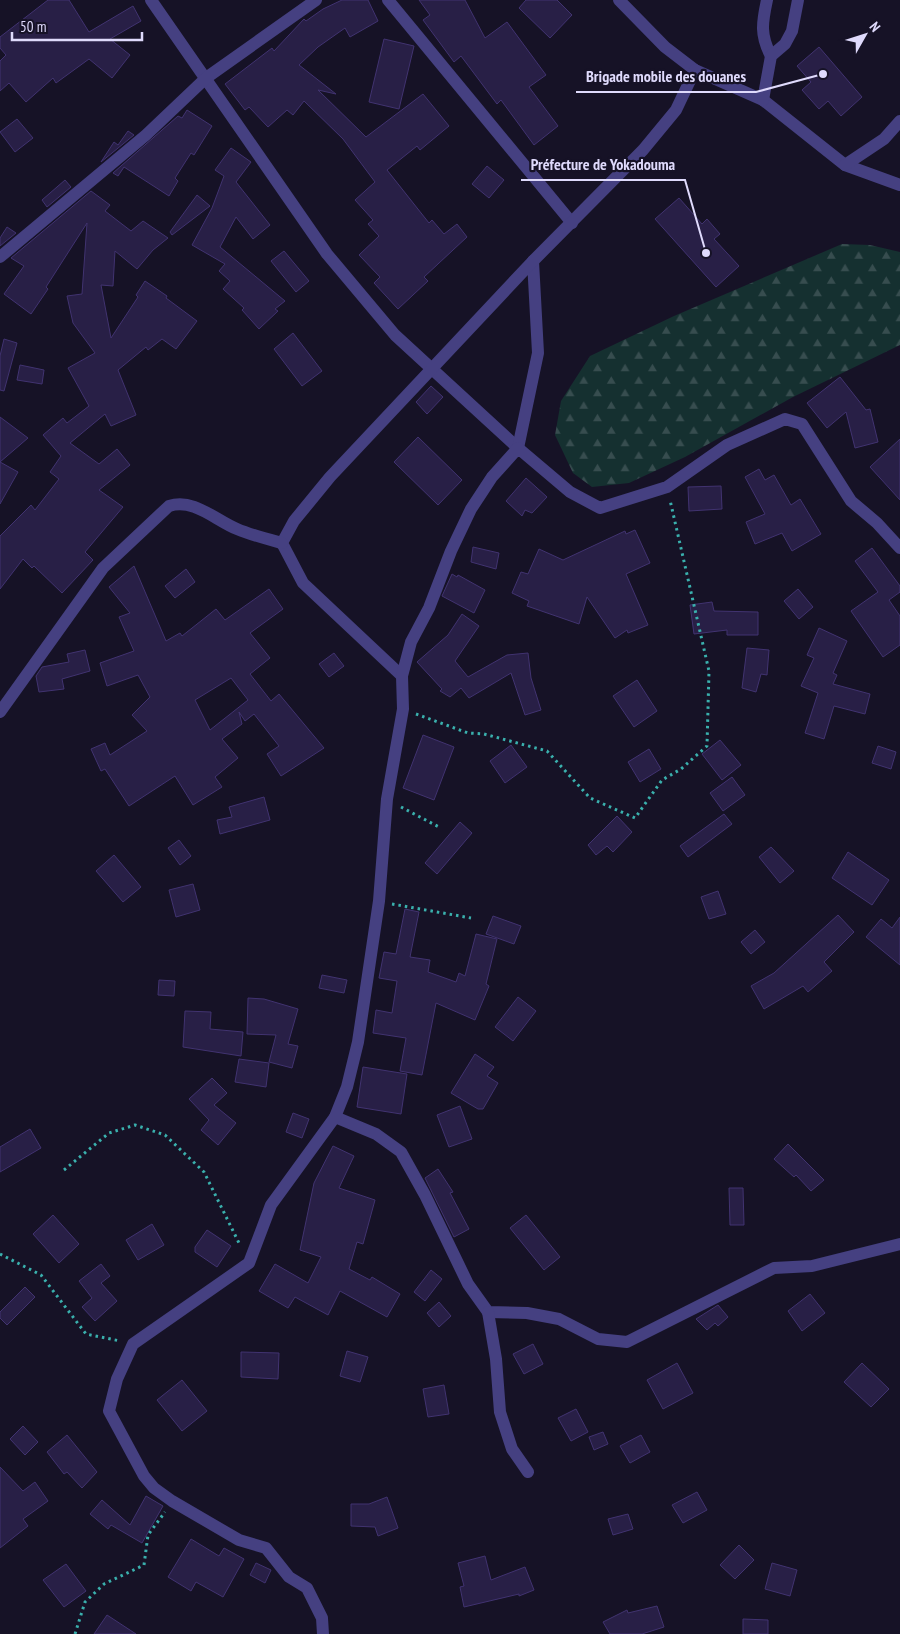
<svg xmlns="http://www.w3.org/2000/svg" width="900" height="1634" viewBox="0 0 900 1634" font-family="'PT Sans Narrow',sans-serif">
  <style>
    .forest { fill: url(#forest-firs) }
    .building { fill: #281f46; stroke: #413370; fill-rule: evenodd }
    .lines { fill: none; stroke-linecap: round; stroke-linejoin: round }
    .path { stroke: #3ab0ad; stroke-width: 3; stroke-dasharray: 2.5 4; stroke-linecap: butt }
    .minor { stroke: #454081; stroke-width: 12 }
    .leader { fill: none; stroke: #dfdafc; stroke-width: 2 }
    .callout-dot { fill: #dfdafc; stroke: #161226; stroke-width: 2 }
    .callout-label { font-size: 16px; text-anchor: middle; font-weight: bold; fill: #dfdafc; stroke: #161226; stroke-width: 4.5; stroke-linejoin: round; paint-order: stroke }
  </style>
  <defs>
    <pattern id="forest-firs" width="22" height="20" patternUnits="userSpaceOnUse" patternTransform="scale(1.25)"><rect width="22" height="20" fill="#153030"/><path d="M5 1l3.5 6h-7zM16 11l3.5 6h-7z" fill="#374d4f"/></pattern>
  </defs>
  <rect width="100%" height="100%" fill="#161226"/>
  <path class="forest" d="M842 244 870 245 900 252V345L793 397 685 457 629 483 592 487 573 473 555 435 561 401 590 356 674 316Z"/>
  <g class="building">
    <path d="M48 0H69L89 32 133 6 141 21 110 39 130 55 112 78 89 59 56 83 53 78 26 102 9 83 0 91V61L6 55 0 48V37Z"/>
    <path d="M342 0H368L378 21 350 37 345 28 318 47 299 65 336 94 318 90 366 137 423 94 449 126 420 150 417 146 387 170 429 223 432 220 444 234 457 224 467 237 424 277 428 281 398 309 374 283 380 277 359 255 379 236 368 224 373 220 355 200 375 182 343 139 304 101 293 115 287 110 268 127 249 107 245 110 225 84 272 48 274 51 304 19 306 21 323 9Z"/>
    <path d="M419 0H465L485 38 507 22 546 75 529 87 558 126 534 145 501 100 497 104 461 56 454 62 423 20 430 15Z"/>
    <path d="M526 0H557L572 15 550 38 519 8Z"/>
    <path d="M384 39 414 46 399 109 369 102Z"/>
    <path d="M819 47 862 97 841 116 828 101 819 109 802 90 811 82 797 66Z"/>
    <path d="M187 110 212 126 194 155 191 153 175 178 178 181 169 196 124 167 118 176 113 173 178 116 182 118Z"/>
    <path d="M17 119 33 138 15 152 0 132Z"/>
    <path d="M128 131 134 135 101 162 114 142 118 145Z"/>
    <path d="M231 148 251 162 236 182 270 225 253 239 236 217 220 247 285 301 275 309 278 311 259 329 242 310 244 308 223 289 230 281 219 271 225 264 192 245 212 208 224 176 215 170Z"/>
    <path d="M487 166 504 180 489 198 472 184Z"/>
    <path d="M65 180 71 187 47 207 42 200Z"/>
    <path d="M91 191 110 205 105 211 131 231 143 221 168 238 153 250 137 269 115 251 113 286 101 285 111 338 138 297 136 295 145 281 167 296 166 298 197 321 176 349 162 339 148 350 146 347 118 370 136 415 111 426 105 414 70 443 99 464 117 449 130 465 99 490 123 507 85 552 93 560 62 593 34 566 32 568 23 559 0 589V536L31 505 35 510 59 479 50 472 61 456 43 435 63 418 67 423 89 406 68 368 95 353 73 323 67 296 82 294 87 223 46 287 48 289 31 314 4 294 24 266 11 258Z"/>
    <path d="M197 195 210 206 172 235 170 232Z"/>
    <path d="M679 198 702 224 707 219 720 234 714 239 739 266 716 287 655 219Z"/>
    <path d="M7 227 16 233 0 246V238Z"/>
    <path d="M284 251 309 281 296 292 271 261Z"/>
    <path d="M293 333 322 371 302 386 274 349Z"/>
    <path d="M4 339 17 343 4 391 0 390V356Z"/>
    <path d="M20 365 44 370 42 384 17 380Z"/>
    <path d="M840 377 866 410 870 409 878 442 855 448 846 412 827 428 807 403Z"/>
    <path d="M431 386 443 397 427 414 416 402Z"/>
    <path d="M0 417 28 438 0 462Z"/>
    <path d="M418 437 462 480 438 505 394 462Z"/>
    <path d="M900 439V500L870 467Z"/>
    <path d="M0 462 18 472 0 504Z"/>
    <path d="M759 469 765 480 774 475 791 505 800 499 821 534 792 551 782 533 755 544 746 522 765 514 745 477Z"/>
    <path d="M526 478 547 497 532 513 525 510 522 516 506 501Z"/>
    <path d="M721 486 722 509 689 511 688 487Z"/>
    <path d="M635 530 650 563 626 574 648 625 628 633 627 630 615 638 587 597 579 624 527 606 529 601 512 593 521 572 528 574 539 549 563 560 625 531 626 534Z"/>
    <path d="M473 547 499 553 496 569 471 562Z"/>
    <path d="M872 548 900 586V592L889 600 900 616V645L883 657 851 611 878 592 855 561Z"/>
    <path d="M134 566 166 641 180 633 182 636 216 609 225 620 269 589 283 609 250 633 270 658 250 674 271 701 279 694 324 748 281 776 267 754 279 746 254 714 245 721 239 712 242 724 222 739 238 758 215 777 222 787 193 805 175 776 129 806 105 769 101 771 91 749 105 743 110 755 147 731 132 715 150 697 138 675 107 686 100 663 134 651 119 617 130 613 109 587ZM231 678 248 700 210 730 195 700Z"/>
    <path d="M186 569 195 582 175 598 165 586Z"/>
    <path d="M452 574 457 577 458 575 485 590 474 613 442 596Z"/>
    <path d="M798 589 813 607 799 619 784 601Z"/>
    <path d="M712 602 714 611 758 612V635H727V630L694 634 690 605Z"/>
    <path d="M462 614 479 626 455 661 468 677 507 655 528 653 531 678 541 710 525 715 511 673 469 698 461 688 450 697 440 691 442 689 417 662 448 635Z"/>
    <path d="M819 628 847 641 833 673 837 675 833 684 870 694 865 714 834 706 824 739 805 733 818 693 801 686 814 658 807 655Z"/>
    <path d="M747 648 769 650 767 675 761 674 756 692 742 688Z"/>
    <path d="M85 650 90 671 62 679 64 689 39 692 36 676 42 667 69 662 67 654Z"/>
    <path d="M334 653 344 666 329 677 319 664Z"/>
    <path d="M637 680 657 711 634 727 613 696Z"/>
    <path d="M423 735 454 747 434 800 403 788Z"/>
    <path d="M720 740 741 765 722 780 702 754Z"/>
    <path d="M511 745 527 767 505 783 490 761Z"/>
    <path d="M878 746 896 752 891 769 872 763Z"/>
    <path d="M649 749 661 769 640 782 628 762Z"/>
    <path d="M732 777 745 795 723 811 710 793Z"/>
    <path d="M264 797 270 820 220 834 217 820 232 817 229 807Z"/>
    <path d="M724 814 732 824 688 857 680 846Z"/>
    <path d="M617 816 632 832 613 852 607 846 596 855 588 845Z"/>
    <path d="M460 822 472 833 437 874 425 863Z"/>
    <path d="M179 840 191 856 180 865 168 848Z"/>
    <path d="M771 847 794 871 780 883 759 857Z"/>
    <path d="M848 852 889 880 872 905 832 878Z"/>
    <path d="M114 855 141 887 123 902 96 871Z"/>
    <path d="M193 884 200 910 176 917 169 890Z"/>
    <path d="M718 891 726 914 709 919 701 897Z"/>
    <path d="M405 909 419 912 410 957 430 960 428 972 456 982 459 973 465 976 476 934 497 939 486 984 489 986 475 1020 436 1003 422 1075 400 1071 406 1038 373 1033 376 1010 392 1013 397 981 379 978 384 952 396 954Z"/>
    <path d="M838 915 854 932 824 962 832 971 808 992 803 986 764 1009 751 986 774 973Z"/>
    <path d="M493 916 521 926 514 944 486 934Z"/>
    <path d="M900 917V965L866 937 881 919 892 928Z"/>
    <path d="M755 930 765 942 751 954 741 942Z"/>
    <path d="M322 975 347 980 344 993 319 988Z"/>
    <path d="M159 980 175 981 174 996 158 995Z"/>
    <path d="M518 997 536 1011 513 1041 495 1027Z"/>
    <path d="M248 998 264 999 298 1009 288 1044 298 1046 292 1068 269 1062 276 1035 247 1034Z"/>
    <path d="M185 1011 211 1012 210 1029 243 1032 241 1056 183 1047Z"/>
    <path d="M475 1054 494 1067 487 1076 498 1083 483 1109H478L451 1093Z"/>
    <path d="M239 1059 269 1063 266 1087 235 1082Z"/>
    <path d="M363 1067 407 1074 401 1114 357 1107Z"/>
    <path d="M212 1078 227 1093 214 1105 236 1123 218 1145 201 1130 209 1120 189 1099Z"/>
    <path d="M460 1106 472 1139 449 1147 437 1115Z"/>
    <path d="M293 1113 309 1119 302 1138 286 1132Z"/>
    <path d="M30 1129 41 1148 0 1172V1147Z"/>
    <path d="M788 1144 824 1180 811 1191 796 1175 794 1177 774 1159Z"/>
    <path d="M333 1146 354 1156 339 1188 375 1200 363 1244 357 1242 349 1269 370 1280 372 1277 400 1294 387 1317 340 1291 328 1315 295 1297 288 1308 259 1291 275 1264 308 1283 321 1257 300 1250 314 1183Z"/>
    <path d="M438 1169 453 1192 450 1193 469 1229 454 1237 425 1178Z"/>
    <path d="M729 1188H743L744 1225H730Z"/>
    <path d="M53 1215 79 1244 59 1263 33 1234Z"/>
    <path d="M526 1215 560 1257 544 1270 510 1228Z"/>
    <path d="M152 1224 164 1245 138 1260 126 1240Z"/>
    <path d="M207 1230 231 1246 217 1267 195 1252V1247Z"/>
    <path d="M101 1264 110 1276 101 1283 117 1301 95 1321 82 1307 92 1298 79 1281Z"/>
    <path d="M431 1270 442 1279 425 1301 414 1292Z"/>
    <path d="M25 1287 35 1297 7 1325 0 1318V1312Z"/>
    <path d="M810 1294 825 1313 802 1331 788 1311Z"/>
    <path d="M439 1302 451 1316 439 1327 427 1313Z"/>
    <path d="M718 1305 728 1317 718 1326 715 1323 707 1330 696 1319Z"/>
    <path d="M533 1344 543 1364 524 1374 513 1354Z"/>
    <path d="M347 1351 368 1357 360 1382 340 1376Z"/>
    <path d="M241 1352 279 1353 278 1379 241 1377Z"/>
    <path d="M677 1363 693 1393 663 1409 647 1380Z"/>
    <path d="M862 1363 889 1389 871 1407 844 1382Z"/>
    <path d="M182 1380 207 1411 182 1431 157 1400Z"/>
    <path d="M444 1385 449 1414 428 1417 423 1389Z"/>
    <path d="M576 1409 588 1432 571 1441 558 1418Z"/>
    <path d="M23 1426 38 1442 25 1455 10 1439Z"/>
    <path d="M603 1432 608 1444 594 1450 589 1437Z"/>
    <path d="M67 1435 97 1472 82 1488 67 1472 64 1474 47 1452Z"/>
    <path d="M641 1435 650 1452 630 1463 620 1446Z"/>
    <path d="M0 1467 23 1491 35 1482 48 1501 23 1519 28 1526 0 1548Z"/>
    <path d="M697 1492 707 1510 683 1523 672 1505Z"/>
    <path d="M146 1496 163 1506 142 1543 111 1525 108 1529 90 1514 102 1500 130 1525Z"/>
    <path d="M387 1497 398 1528 378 1536 375 1527 351 1526V1504H369Z"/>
    <path d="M628 1514 633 1529 613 1535 608 1519Z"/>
    <path d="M191 1539 219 1556 224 1548 244 1559 223 1597 196 1582 191 1591 168 1577Z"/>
    <path d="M739 1545 754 1560 735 1579 720 1565Z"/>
    <path d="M485 1556 491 1580 525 1567 534 1590 519 1596V1594L464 1607 460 1587 464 1586 458 1563Z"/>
    <path d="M256 1563 271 1570 265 1583 250 1575Z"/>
    <path d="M772 1563 797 1570 790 1596 765 1589Z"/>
    <path d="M66 1564 86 1591 64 1607 43 1580Z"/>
    <path d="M657 1606 664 1627 642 1634H610L603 1622 627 1610 628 1613Z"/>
    <path d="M107 1615 136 1634H94Z"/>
    <path d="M743 1619 768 1620V1634H743Z"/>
  </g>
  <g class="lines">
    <g class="path">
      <path d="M416 714 468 733 484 734 547 751 590 798 635 818 662 780 681 769 707 746 709 671 670 500"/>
      <path d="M401 807 439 827"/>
      <path d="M392 904 471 918"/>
      <path d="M64 1170 109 1133 135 1125 165 1135 204 1172 240 1245"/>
      <path d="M0 1254 41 1275 86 1334 120 1341"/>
      <path d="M75 1634 85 1602 104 1584 144 1565 148 1535 165 1512"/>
    </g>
    <g class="minor">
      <path d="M151 0 327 254 395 335 518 448"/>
      <path d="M388 0 572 223"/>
      <path d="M619 0 665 47 695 70 763 100 845 165 900 185"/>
      <path d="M767 0C762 23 760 35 771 56"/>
      <path d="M763 100 771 56 785 44 792 31 798 0"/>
      <path d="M845 165 884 139 900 121"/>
      <path d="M0 257 146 135 206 78 316 0"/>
      <path d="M518 448 538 353 533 261"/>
      <path d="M402 676 303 583 282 543 294 521 330 477 533 261 643 150 676 110 695 70"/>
      <path d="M0 712 103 568 169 506C194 498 215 520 237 529 251 535 267 539 282 543"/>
      <path d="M335 1117 376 1134 401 1152 425 1195 468 1284 488 1312 527 1313 559 1319 598 1339 627 1342 774 1268 812 1266 900 1244"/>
      <path d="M488 1312 496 1359 500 1412 512 1449 528 1472"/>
      <path d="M323 1634 322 1618 307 1588 289 1577 266 1548 239 1540 172 1501 154 1488 144 1476 109 1411 117 1379 133 1344 249 1263 271 1205 335 1117 347 1087 358 1042 379 901 387 799 403 709 402 676 411 642 429 608 451 551 471 509 492 477 518 448 570 492 600 508 667 487 727 445 785 419 802 424 851 501 877 523 900 548"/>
    </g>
  </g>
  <path class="leader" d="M823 74L756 92H576M706 253L685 180H521"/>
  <g class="callout-dot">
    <circle cx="823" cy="74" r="5"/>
    <circle cx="706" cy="253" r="5"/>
  </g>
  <g class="callout-label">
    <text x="666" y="82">Brigade mobile des douanes</text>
    <text x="603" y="170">Préfecture de Yokadouma</text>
  </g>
  <g transform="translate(865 35) rotate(51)" stroke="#161226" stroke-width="4" paint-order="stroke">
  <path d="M0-4L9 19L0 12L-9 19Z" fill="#dfdafc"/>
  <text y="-8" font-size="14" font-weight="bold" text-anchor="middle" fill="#dfdafc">N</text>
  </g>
  <path d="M12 32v8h130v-8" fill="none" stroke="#dfdafc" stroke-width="2.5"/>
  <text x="20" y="32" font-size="15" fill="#dfdafc" stroke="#161226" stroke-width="4" paint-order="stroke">50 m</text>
</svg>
